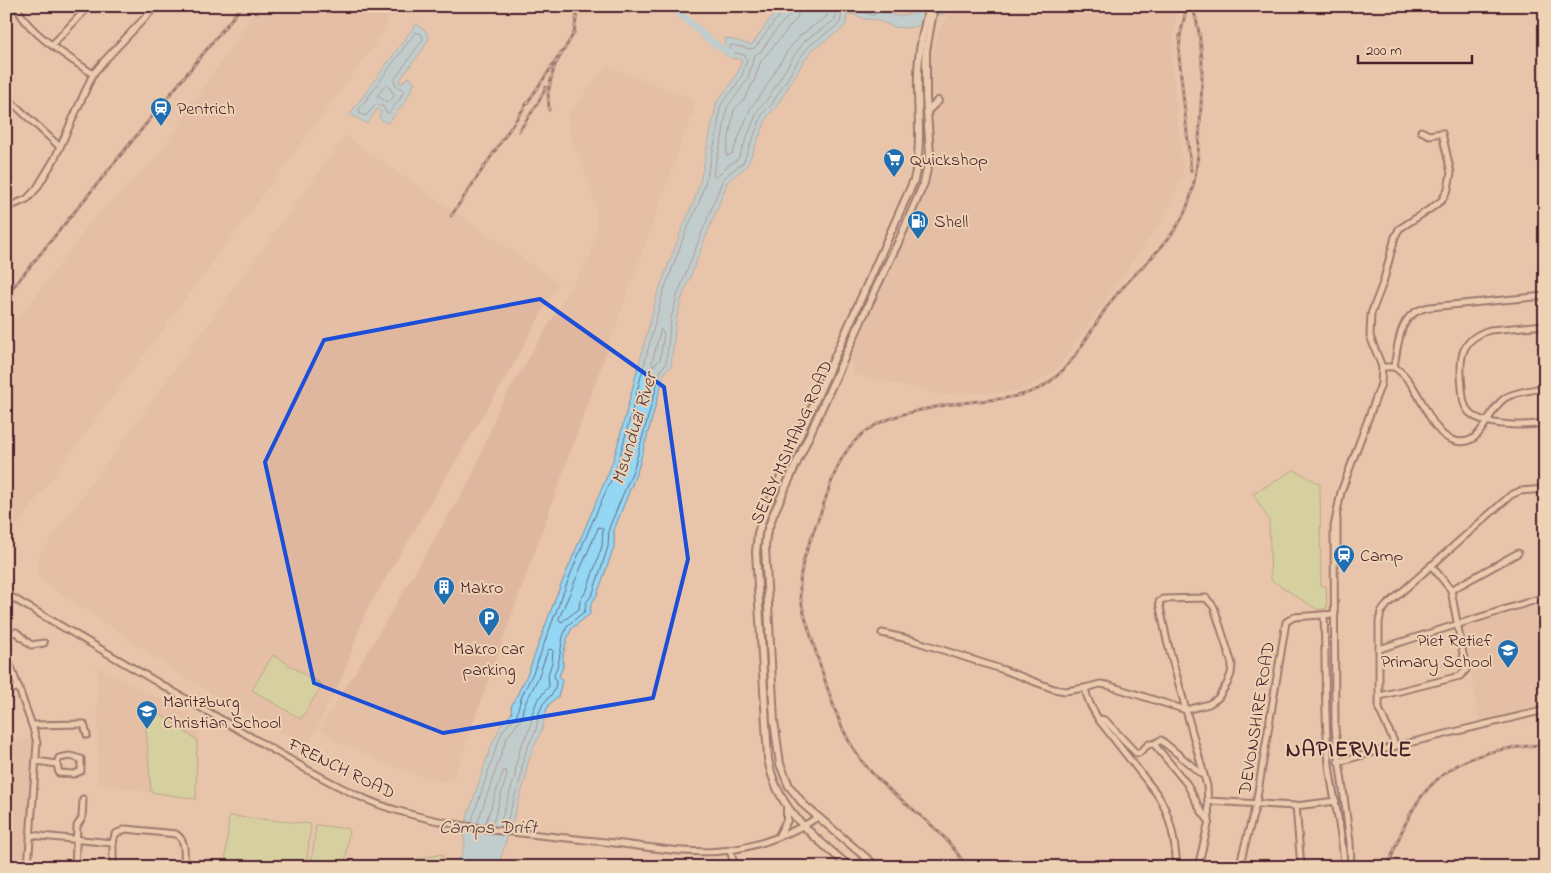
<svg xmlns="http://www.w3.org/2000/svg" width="1551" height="873" viewBox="0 0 1551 873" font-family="'Indie Flower',sans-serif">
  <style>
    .built { fill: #dfb79f }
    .green { fill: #c2de96; stroke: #867e60 }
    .water { fill: #93d7f5; stroke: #768da4 }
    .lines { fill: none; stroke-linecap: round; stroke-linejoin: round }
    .shore { stroke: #67697c; stroke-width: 1 }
    .river { stroke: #93d7f5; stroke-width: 7 }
    .minor-casing { stroke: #4a1f2b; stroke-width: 9 }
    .major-casing { stroke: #4a1f2b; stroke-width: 10 }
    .minor { stroke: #edd2b4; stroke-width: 5 }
    .major { stroke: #edd2b4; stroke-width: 6 }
    .rail-casing { stroke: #4a1f2b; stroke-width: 3 }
    .rail { stroke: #edd2b4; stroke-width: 1; stroke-dasharray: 4; stroke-linecap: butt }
    .marked { fill: none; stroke: #1d4ed8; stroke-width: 4; stroke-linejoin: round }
    .labels { text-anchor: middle; stroke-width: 4; stroke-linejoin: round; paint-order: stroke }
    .poi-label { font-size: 18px; fill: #4a1f2b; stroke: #edd2b4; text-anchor: start }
    .street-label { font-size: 18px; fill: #4a1f2b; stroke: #edd2b4 }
    .water-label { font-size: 19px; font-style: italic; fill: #553b49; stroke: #edd2b4 }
    .district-label { font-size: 22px; font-weight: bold; letter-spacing: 1px; fill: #4a1f2b; stroke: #edd2b4 }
  </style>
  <rect width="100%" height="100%" fill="#e8c5aa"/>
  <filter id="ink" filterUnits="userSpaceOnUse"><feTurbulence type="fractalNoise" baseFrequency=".02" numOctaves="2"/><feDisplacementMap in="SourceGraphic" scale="10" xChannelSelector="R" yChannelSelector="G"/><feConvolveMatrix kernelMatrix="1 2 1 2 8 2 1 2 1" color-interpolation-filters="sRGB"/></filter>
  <g filter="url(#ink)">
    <g class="built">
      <path d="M259 6H387V28L6 540V328L31 303 93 219 158 156Z"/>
      <path d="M956 6H1175L1176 11 1171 61 1183 173 1166 214 1060 365 1051 374 1019 391 944 395 852 374 856 366 850 361 930 182 933 142 926 82 939 30Z"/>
      <path d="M607 66 691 98 695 106 454 776 442 782 387 765 335 740 320 729 374 641 473 474 499 407 590 256 597 228V217L593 193 569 131 568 114Z"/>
      <path d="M345 136 558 283 512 367 365 613 343 676 307 746 185 678 42 580 36 570V560Z"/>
      <path d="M1545 602V707L1487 721 1479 718 1464 632 1467 625Z"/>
      <path d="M97 666 198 720 196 799 98 784Z"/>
      <path d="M32 738 25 867H6V743Z"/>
    </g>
    <g class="green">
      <path d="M1294 470 1320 484 1321 586H1326L1327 608 1318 610 1271 580 1269 520 1253 494Z"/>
      <path d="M273 655 322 685 301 719 252 690Z"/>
      <path d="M144 703 197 740 196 799 151 792Z"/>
      <path d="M229 816 311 824 306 867H225Z"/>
      <path d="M316 825 349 829 345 867H311Z"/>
      <path d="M443 854 441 867H407V861Z"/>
    </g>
    <g class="water">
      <path d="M783 6H874L892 15 900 16 921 12 932 6H951L946 12 921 25 907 28 894 27 877 20 865 19 852 14 847 15 846 24 842 29 813 49 804 61 776 107 768 116 747 166 728 181 682 298 676 320 671 367 665 371 638 469 614 530V547L597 595 591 604 590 614 572 628 567 639 563 655V667L559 676 562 681 558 697C543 705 546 718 541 732 535 747 526 760 526 777L498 867H454L462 855 465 843 463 834 468 815 490 749 501 725 512 713 511 707 528 673 555 599 608 474 615 455 657 295 682 229 694 201 700 182 717 101 729 87 738 72 742 59H734L724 54 726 38 752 45 770 19Z"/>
      <path d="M416 24 426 31 429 38 423 49 399 81 401 84 408 77 415 82 405 102 388 123 381 120 379 116 381 112 377 109 367 124 350 114Z"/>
    </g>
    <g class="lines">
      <g class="shore">
        <path d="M792 6 790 15 779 26 761 51 754 56 748 78 738 93 727 107 722 139 713 174 715 177H717L729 165 738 159 758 110 767 100 795 54 806 40 835 20 836 11 840 6"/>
        <path d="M800 6 797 18 761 61 754 81 745 98 734 110 726 154 727 156 732 154 751 107 761 95 788 50 801 35 827 16 830 6"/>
        <path d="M416 32 422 34 423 39 394 80 396 86 404 90 400 99 389 113 386 112 384 107 377 105 373 107 366 116 360 114 359 110Z"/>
        <path d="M387 85 395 95 389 103 377 96 385 86Z"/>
        <path d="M661 330 664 333 660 360 653 366 652 363Z"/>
        <path d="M599 527 603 529 602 546 587 590 580 600 579 609 563 621 561 622 559 619Z"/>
        <path d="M471 823 501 734 505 728 517 715C519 697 529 683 536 666 559 602 584 538 613 476L620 456 662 296 686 231 699 203 705 183 716 138 720 109 722 103 733 90 742 75 747 60 745 55 731 52 730 46 732 45 750 49 755 48 774 22 785 11 786 6"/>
        <path d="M477 824 507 737 522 718 523 708 538 678 548 650 551 649 553 651 552 662 548 675 549 686 537 701 533 711 530 728 521 746 516 764 515 776 499 827"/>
        <path d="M485 825 503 772 506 770 507 775 492 826"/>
        <path d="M505 828 521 777 522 766 527 748 536 730 539 713 543 704 553 693 555 688 556 682 554 675 558 665 563 637 567 626 585 611 586 603 593 593 608 547 609 528 634 468 661 370 666 363 671 319 677 296 723 179 733 170 743 163 763 113 772 104 800 58 810 45 838 25C842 21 840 18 842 14 846 4 866 14 874 15L876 13 875 6"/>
      </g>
      <path class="river" d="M671 6 712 42 731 54"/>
      <g class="minor-casing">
        <g id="minor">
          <path d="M17 6C24 31 73 60 93 74"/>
          <path d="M52 45 89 6"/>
          <path d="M6 97 60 147"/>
          <path d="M6 205H13L27 199 37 188 55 158 93 74 104 61 156 6"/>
          <path d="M1545 325 1490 330C1459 339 1459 360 1462 388 1463 397 1463 407 1470 413 1485 427 1526 426 1545 423"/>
          <path d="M1382 367H1394C1421 383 1428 432 1452 440 1483 451 1486 410 1505 398 1516 391 1532 391 1545 387"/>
          <path d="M1394 367C1399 341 1398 312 1430 307L1545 296"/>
          <path d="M1337 557V518"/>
          <path d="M1451 590 1518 553"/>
          <path d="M6 594 306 769C336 785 366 802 399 811 465 831 537 834 605 842 643 846 692 856 730 850 758 846 794 833 818 817"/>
          <path d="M1324 615C1326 665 1324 715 1329 764 1333 799 1343 832 1344 867"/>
          <path d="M882 633 912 640 1004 670 1054 689 1065 691 1085 688"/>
          <path d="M6 634 16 632 31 645 44 643"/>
          <path d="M1379 649 1545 597"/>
          <path d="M6 653 33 728 37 743 28 867"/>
          <path d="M6 691 19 687"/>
          <path d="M1380 696 1460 676 1466 670 1451 590 1431 565"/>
          <path d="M1099 720 1157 794C1171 815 1175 842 1177 867"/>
          <path d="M32 725 84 724 87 735"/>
          <path d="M1154 744 1161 740 1204 776"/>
          <path d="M1396 746 1379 709V622L1381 612 1387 605 1511 495 1520 491 1545 489"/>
          <path d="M70 756 81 759V771L74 774 59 773 57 764 59 758Z"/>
          <path d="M36 761 57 764"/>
          <path d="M1338 762 1396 746 1545 710"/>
          <path d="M1209 801 1296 806 1336 801"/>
          <path d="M1296 806 1301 867"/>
          <path d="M30 835 113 843V867"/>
          <path d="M113 843 115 834 126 829 176 834C187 841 184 855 184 867"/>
          <path d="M730 850 735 867"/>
          <path d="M75 867 77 826 82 818 83 799"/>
          <path d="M1198 867 1209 821 1207 786 1167 641 1159 602 1163 599 1206 598 1214 607 1232 664 1231 674 1227 684 1218 698 1209 704 1186 710 1107 685 1100 684 1085 688C1087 700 1093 710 1099 720L1102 719 1106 721 1136 753H1139L1149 744H1154L1187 784 1200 809 1209 821"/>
          <path d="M1239 867 1256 804 1286 622 1294 617 1335 614"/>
          <path d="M1351 867 1350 842 1335 729 1334 527 1341 492 1381 384 1382 367 1370 336 1371 314 1383 283 1395 237 1399 229 1433 207 1442 200 1448 189 1451 173 1442 133 1429 135 1421 131"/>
        </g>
      </g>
      <g class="major-casing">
        <g id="major">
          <path d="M927 111 938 101"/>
          <path d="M779 836 787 820V807"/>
          <path d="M850 867C812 835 777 810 768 759L756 552 758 533 764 515 914 180C923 143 917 112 918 75 918 52 924 29 929 6"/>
          <path d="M877 867 804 805 789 786 780 764 774 721 765 547 766 535 773 515 877 286 898 243 924 183 930 155 926 97V51L934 6"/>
        </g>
      </g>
      <use href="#minor" class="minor"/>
      <use href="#major" class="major"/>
      <g class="rail-casing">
        <g id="rail">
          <path d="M1187 6 1180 36 1179 56 1191 171"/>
          <path d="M549 110 548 93 551 79 555 65 574 33 578 6"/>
          <path d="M519 131 538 103 546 87"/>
          <path d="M451 216 561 53"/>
          <path d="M6 296 242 6"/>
          <path d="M966 867C944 827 905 807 874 775 842 743 832 701 818 659 813 641 806 623 802 605 794 573 810 542 821 512 828 493 833 472 844 455 864 423 897 414 931 408 944 405 957 403 970 402 995 399 1019 399 1042 387 1074 368 1088 333 1109 304 1131 274 1164 251 1182 218 1197 189 1198 156 1200 124 1202 84 1206 45 1192 6"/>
          <path d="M1388 867C1407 811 1428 768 1491 752 1508 747 1527 747 1545 744"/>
          <path d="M1465 867 1486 865 1501 867"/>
        </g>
      </g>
      <use href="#rail" class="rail"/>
    </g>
  </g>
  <path d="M0 0H1551V873H0ZM540 299 664 387 688 559 653 698 443 733 314 683 265 462 324 340Z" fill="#e8c5aa" fill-opacity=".55" fill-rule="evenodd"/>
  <path class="marked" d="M540 299 664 387 688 559 653 698 443 733 314 683 265 462 324 340Z"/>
  <defs>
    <g id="station-pin" transform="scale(1.125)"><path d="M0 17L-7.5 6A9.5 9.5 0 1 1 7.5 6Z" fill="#1f6fb2" stroke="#edd2b4"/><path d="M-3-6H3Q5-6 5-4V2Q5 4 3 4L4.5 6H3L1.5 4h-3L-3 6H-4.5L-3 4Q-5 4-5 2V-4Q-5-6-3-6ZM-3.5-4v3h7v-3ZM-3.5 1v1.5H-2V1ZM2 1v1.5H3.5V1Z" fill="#fff"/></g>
    <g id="supermarket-pin" transform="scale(1.125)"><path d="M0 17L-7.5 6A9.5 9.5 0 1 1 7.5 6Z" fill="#1f6fb2" stroke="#edd2b4"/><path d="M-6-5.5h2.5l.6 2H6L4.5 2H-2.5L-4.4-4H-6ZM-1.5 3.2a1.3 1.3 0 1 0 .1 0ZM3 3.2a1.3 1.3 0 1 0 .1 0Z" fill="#fff"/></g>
    <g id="fuel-pin" transform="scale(1.125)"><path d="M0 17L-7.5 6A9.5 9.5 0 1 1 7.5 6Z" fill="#1f6fb2" stroke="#edd2b4"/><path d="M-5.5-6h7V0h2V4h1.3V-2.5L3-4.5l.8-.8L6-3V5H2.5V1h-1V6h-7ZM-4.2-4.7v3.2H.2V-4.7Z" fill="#fff"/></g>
    <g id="building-pin" transform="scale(1.125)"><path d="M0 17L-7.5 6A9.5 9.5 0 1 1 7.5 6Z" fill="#1f6fb2" stroke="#edd2b4"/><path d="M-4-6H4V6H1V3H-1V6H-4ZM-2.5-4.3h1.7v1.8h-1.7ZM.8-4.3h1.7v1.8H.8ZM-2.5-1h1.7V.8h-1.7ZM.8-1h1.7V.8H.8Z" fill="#fff"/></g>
    <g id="parking-pin" transform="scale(1.125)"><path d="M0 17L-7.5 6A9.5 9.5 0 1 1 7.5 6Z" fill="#1f6fb2" stroke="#edd2b4"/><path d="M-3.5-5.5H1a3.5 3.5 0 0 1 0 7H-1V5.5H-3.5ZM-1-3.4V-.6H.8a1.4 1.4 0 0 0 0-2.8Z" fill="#fff"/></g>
    <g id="school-pin" transform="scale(1.125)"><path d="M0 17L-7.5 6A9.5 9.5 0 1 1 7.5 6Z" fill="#1f6fb2" stroke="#edd2b4"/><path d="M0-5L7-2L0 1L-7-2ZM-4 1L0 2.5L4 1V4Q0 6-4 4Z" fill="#fff"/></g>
  </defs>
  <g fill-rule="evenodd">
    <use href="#station-pin" x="161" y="108"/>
    <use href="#supermarket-pin" x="894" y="159"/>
    <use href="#fuel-pin" x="918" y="221"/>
    <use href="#station-pin" x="1344" y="555"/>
    <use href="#building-pin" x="444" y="587"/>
    <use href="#parking-pin" x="489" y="618"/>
    <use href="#school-pin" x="1508" y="650"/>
    <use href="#school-pin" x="147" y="711"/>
  </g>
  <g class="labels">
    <g class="poi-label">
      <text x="177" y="114">Pentrich</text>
      <text x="910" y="165">Quickshop</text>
      <text x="934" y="227">Shell</text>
      <text x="1360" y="561">Camp</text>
      <text x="460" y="593">Makro</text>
      <text x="1492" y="646" text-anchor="end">Piet Retief<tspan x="1492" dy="21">Primary School</tspan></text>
      <text x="489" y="654" text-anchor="middle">Makro car<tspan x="489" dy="21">parking</tspan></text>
      <text x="163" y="707">Maritzburg<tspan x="163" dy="21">Christian School</tspan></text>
    </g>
    <g class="street-label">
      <text transform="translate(791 442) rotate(-66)" y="6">SELBY MSIMANG ROAD</text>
      <text transform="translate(1256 718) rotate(-81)" y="6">DEVONSHIRE ROAD</text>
      <text transform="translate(342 768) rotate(26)" y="6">FRENCH ROAD</text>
    </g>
    <g class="water-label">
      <text transform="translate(633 428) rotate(-73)" y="7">Msunduzi River</text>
      <text x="488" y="833">Camps Drift</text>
    </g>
    <g class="district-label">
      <text x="1349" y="756">NAPIERVILLE</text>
    </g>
  </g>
  <rect width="1551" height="873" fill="none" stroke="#edd2b4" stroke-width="25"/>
  <rect x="12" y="12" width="1526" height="848" fill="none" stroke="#4a1f2b" stroke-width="2" filter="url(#ink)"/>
  <path d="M1358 55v8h114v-8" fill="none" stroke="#4a1f2b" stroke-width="2.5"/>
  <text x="1366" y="55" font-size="15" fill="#4a1f2b" stroke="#edd2b4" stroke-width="4" paint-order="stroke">200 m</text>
</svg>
